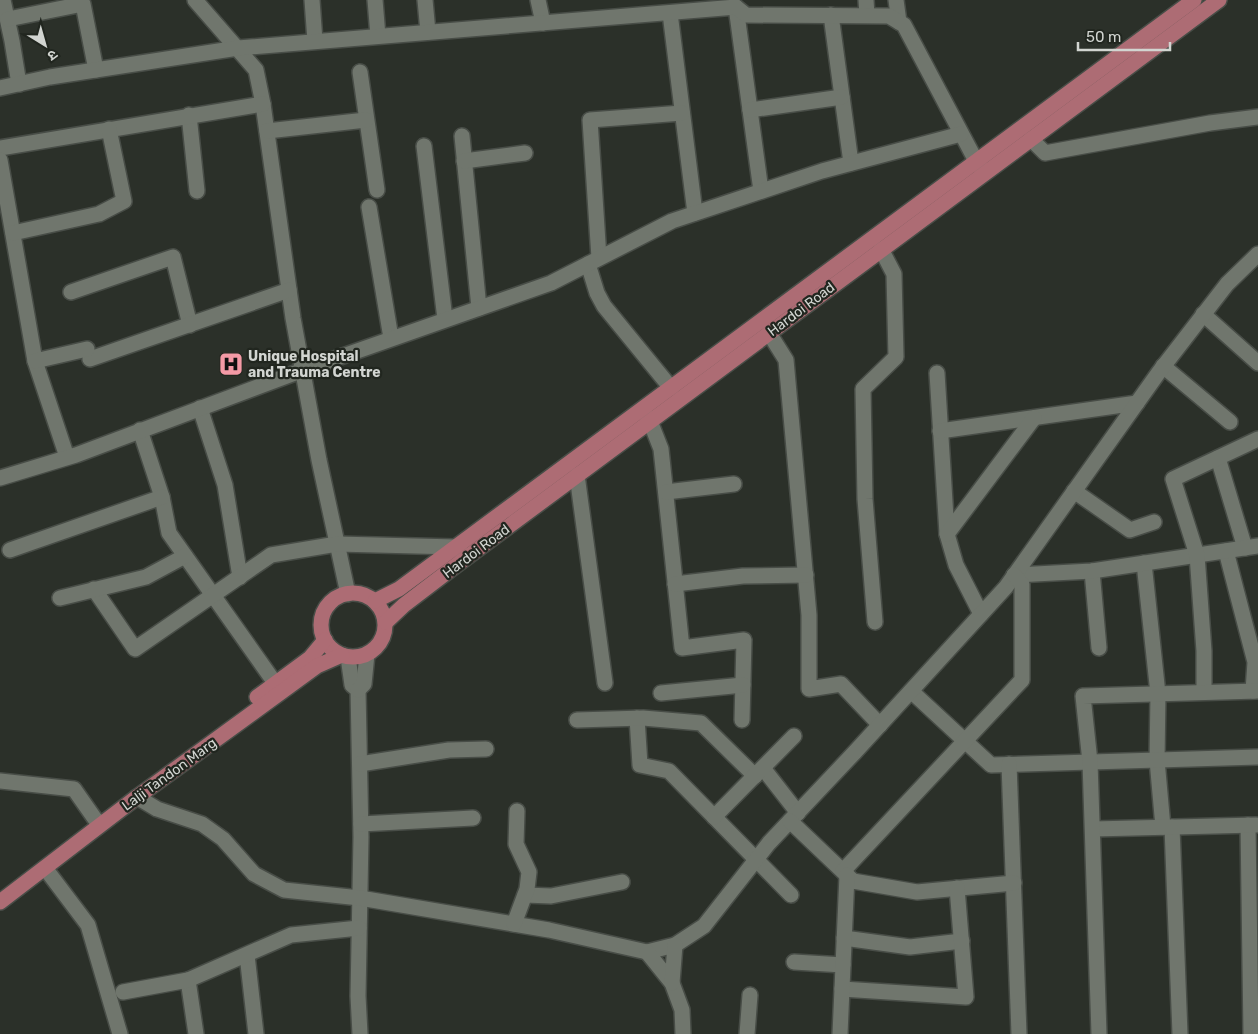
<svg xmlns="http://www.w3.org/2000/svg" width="1258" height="1034" viewBox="0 0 1258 1034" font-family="Rubik,'Noto Sans Devanagari',sans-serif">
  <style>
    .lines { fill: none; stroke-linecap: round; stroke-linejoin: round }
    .minor-casing { stroke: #484d47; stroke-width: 18 }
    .major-casing { stroke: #484d47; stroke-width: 18 }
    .minor { stroke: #70766d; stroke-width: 15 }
    .major { stroke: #ad6c74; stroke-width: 15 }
    .labels { text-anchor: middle; stroke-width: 4.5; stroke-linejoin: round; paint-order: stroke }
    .street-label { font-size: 14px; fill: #d2d5d1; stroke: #21261f }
    .poi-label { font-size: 14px; font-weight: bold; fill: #d2d5d1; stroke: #21261f; text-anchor: start }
  </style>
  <rect width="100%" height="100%" fill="#2b3029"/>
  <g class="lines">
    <g class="minor-casing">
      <g id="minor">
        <path d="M3 0 12 41 19 84"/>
        <path d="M195 0 256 70 263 104 293 318 319 460 348 594"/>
        <path d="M312 0 315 41"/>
        <path d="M375 0 378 36"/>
        <path d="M425 0 428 32"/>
        <path d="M538 0 543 23"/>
        <path d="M866 0 867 15"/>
        <path d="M896 0 899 22"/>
        <path d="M736 7 761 191"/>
        <path d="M670 13 695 213"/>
        <path d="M831 15 851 163"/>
        <path d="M8 19 83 4 96 70"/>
        <path d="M360 72 377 190"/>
        <path d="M0 88 50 77 238 48 736 7 746 15 889 16 904 25 976 161 984 172"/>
        <path d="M750 110 842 97"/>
        <path d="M189 115 197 191"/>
        <path d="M267 131 366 120"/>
        <path d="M462 136 479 308"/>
        <path d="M1031 139 1045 153 1210 123 1258 117"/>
        <path d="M424 146 445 319"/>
        <path d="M0 148 263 104"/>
        <path d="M0 160 35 361 67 457"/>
        <path d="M464 161 525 153"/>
        <path d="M369 207 391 338"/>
        <path d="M13 233 99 214 124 201 109 129"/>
        <path d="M599 258 590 120 682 113"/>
        <path d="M588 264 597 293 604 306 671 388"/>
        <path d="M71 292 173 257 190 325"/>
        <path d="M1203 314 1258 363"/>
        <path d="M769 333 786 360 809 615V689L841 684 880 725"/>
        <path d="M90 359 289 290"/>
        <path d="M35 361 87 349"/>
        <path d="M1163 366 1230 422"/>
        <path d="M937 373 947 534 956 565 981 614"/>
        <path d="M200 408 225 485 240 577"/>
        <path d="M644 412 650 421 661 449 682 648 744 640 742 720"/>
        <path d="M140 430 162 497 169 533 275 683"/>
        <path d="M940 431 1137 403"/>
        <path d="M1218 458 1245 548"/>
        <path d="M577 475 605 683"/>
        <path d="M0 478 76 455 303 370 551 283 672 221 822 171 961 134"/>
        <path d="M1074 491 1130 530 1154 522"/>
        <path d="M666 492 734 484"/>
        <path d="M947 534 1034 418"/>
        <path d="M10 550 162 497"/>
        <path d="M1226 551 1255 662 1253 691"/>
        <path d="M1144 563 1158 694 1157 760 1163 827"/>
        <path d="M1092 571 1099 648"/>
        <path d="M1014 575 1092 571 1258 546"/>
        <path d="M675 584 743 576 806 575"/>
        <path d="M94 589 135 649 271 555 337 544 456 547 460 551"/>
        <path d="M60 598 146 577 185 556"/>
        <path d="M875 622 865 499 863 389 896 357 894 274 881 249"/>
        <path d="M348 657 352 685 358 690 361 837 358 996 360 1034"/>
        <path d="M358 690 364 684 367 654"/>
        <path d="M911 691 991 765 1258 757"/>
        <path d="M1204 692V651L1197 555 1173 479 1258 439"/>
        <path d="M661 693 743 685"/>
        <path d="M637 718 640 765 669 771 791 895"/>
        <path d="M577 720 643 718 701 723 755 776"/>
        <path d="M360 764 449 750 486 749"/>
        <path d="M1009 764 1019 1034"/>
        <path d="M763 768 798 813"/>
        <path d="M0 781 74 789 95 819 101 824"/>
        <path d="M137 797 157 809 202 824 223 839 254 874 284 890 360 898 549 930 647 952 675 945 704 926 769 843 855 752 1006 587 1159 372 1227 284 1258 254"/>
        <path d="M714 817 794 736"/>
        <path d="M790 821 853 881 917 892 1014 883"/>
        <path d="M361 824 473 818"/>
        <path d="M1248 825 1251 1034"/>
        <path d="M1172 827 1180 1034"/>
        <path d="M1093 829 1256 825"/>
        <path d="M45 868 88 925 120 1034"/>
        <path d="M843 871 1022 680V584L1014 575"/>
        <path d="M525 895 551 896 622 882"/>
        <path d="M514 924 527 889 529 872 516 844 517 811"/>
        <path d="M844 938 910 947 962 941"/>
        <path d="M647 952 672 983 682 1010 683 1034"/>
        <path d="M247 955 256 1034"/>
        <path d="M794 962 843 965"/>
        <path d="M188 980 196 1034"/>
        <path d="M672 983 675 945"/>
        <path d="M842 989 966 997 957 888"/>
        <path d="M123 992 188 980 291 935 359 928"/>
        <path d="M747 1034 750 995"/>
        <path d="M840 1034 847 875"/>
        <path d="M1099 1034 1090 762 1083 696 1258 691"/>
      </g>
    </g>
    <g class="major-casing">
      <g id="major">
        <circle cx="353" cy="625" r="32"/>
        <path d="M375 601 399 589 1194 0"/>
        <path d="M386 622 404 605 459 563 1219 0"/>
        <path d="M257 697 310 658 325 640"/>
        <path d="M0 902 137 797 317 666 342 655"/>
      </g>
    </g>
    <use href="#minor" class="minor"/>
    <use href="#major" class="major"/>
  </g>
  <defs>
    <g id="hospital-square" transform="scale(1.25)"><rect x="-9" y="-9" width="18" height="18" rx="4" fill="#f49aa6" stroke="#21261f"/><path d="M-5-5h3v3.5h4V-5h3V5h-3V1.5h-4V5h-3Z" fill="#111"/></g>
  </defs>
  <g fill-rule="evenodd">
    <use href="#hospital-square" x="231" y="364"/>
  </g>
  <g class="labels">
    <g class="street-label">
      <text transform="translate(801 309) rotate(-37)" y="5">Hardoi Road</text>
      <text transform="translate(476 551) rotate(-37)" y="5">Hardoi Road</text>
      <text transform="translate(169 774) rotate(-36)" y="5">Lalji Tandon Marg</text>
    </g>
    <g class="poi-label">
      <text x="248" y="361">Unique Hospital<tspan x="248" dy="16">and Trauma Centre</tspan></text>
    </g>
  </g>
  <g transform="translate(45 45) rotate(143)" stroke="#21261f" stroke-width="4" paint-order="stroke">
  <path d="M0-4L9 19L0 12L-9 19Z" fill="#d2d5d1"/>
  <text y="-8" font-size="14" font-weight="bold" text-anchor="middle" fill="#d2d5d1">उ</text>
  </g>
  <path d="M1078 42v8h92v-8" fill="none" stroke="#d2d5d1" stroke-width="2.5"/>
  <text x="1086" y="42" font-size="15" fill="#d2d5d1" stroke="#21261f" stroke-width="4" paint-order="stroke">50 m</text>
</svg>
